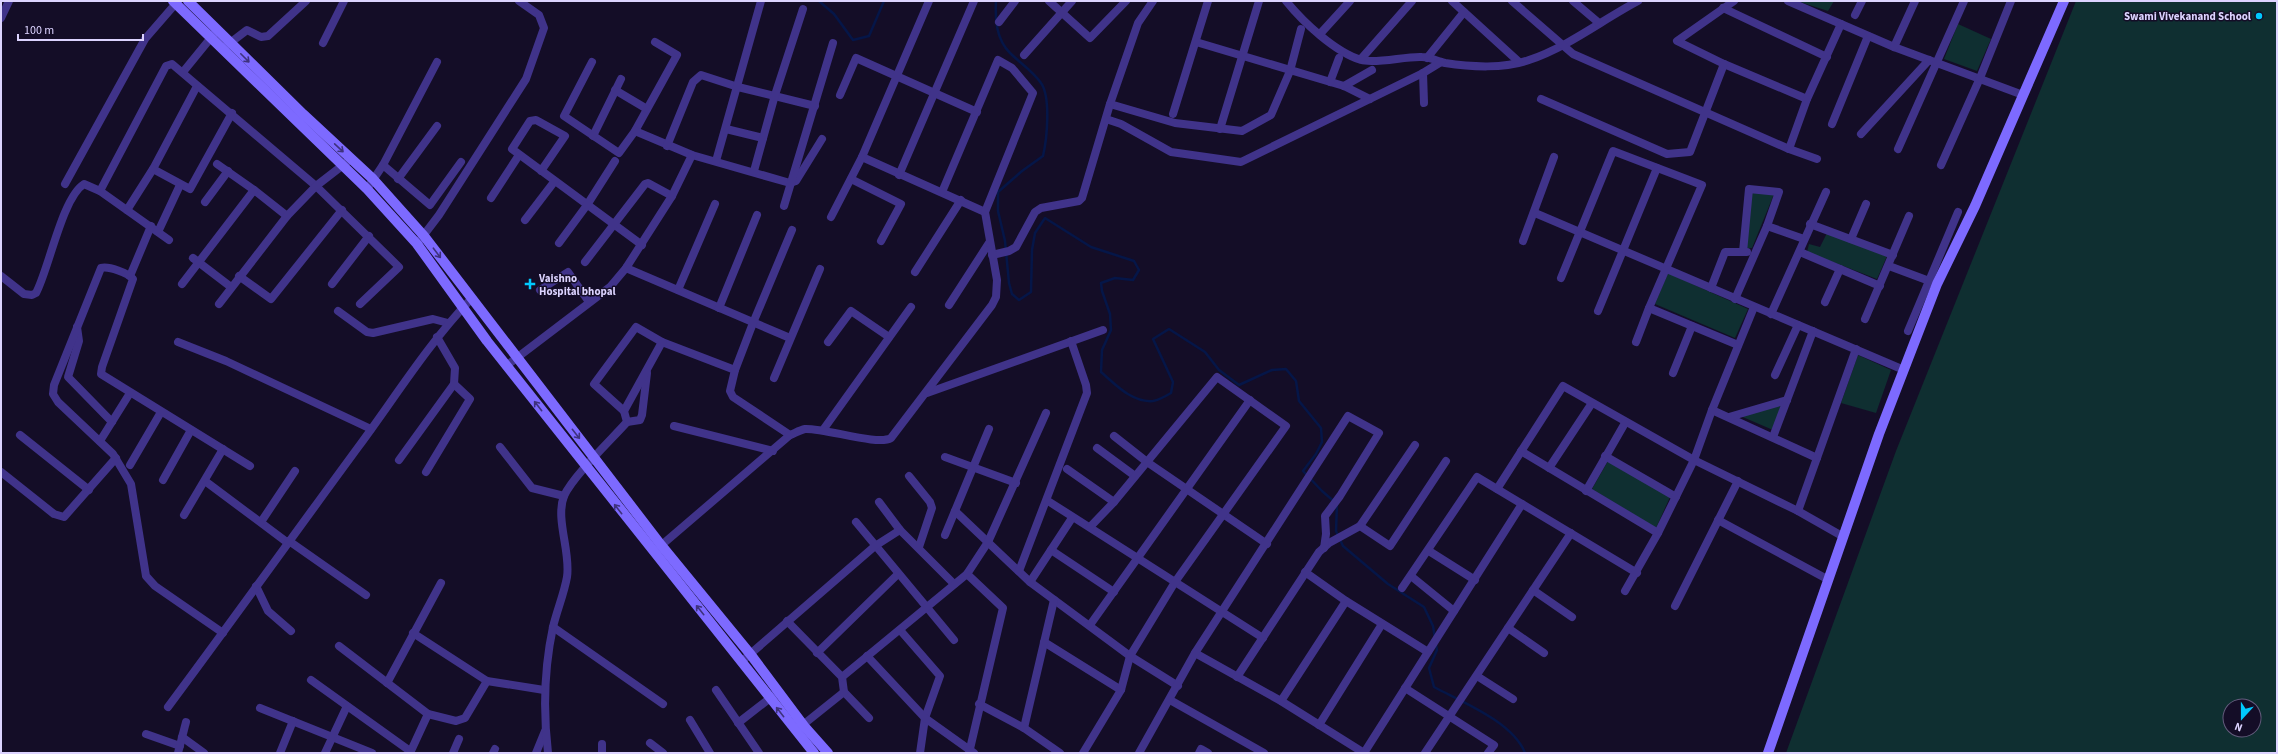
<svg xmlns="http://www.w3.org/2000/svg" width="2278" height="754" viewBox="0 0 2278 754" font-family="'Source Sans 3',sans-serif">
  <style>
    .green { fill: #0f2f31; fill-rule: evenodd }
    .lines { fill: none; stroke-linecap: round; stroke-linejoin: round }
    .stream { stroke: #051648; stroke-width: 2.5 }
    .street { stroke: #40338a; stroke-width: 8 }
    .secondary { stroke: #7d6aff; stroke-width: 10 }
    .oneway { stroke: #3e327d }
    .poi-dot { fill: #00c9fe; stroke: #140d27; stroke-width: 1.5 }
    .labels { text-anchor: middle; stroke-width: 3; stroke-linejoin: round; paint-order: stroke }
    .poi-label { font-size: 11px; font-weight: bold; fill: #dcd3ff; stroke: #140d27; text-anchor: end }
  </style>
  <rect width="100%" height="100%" fill="#140d27"/>
  <g class="green">
    <path d="M1797 1H1834L1828 11Z"/>
    <path d="M2076 1H2277V753H1786L1896 451ZM2230 706H2254V730H2230Z"/>
    <path d="M1958 24 1991 39 1977 71 1944 59Z"/>
    <path d="M1752 191 1774 194 1752 248H1746Z"/>
    <path d="M1827 233 1887 256 1877 279 1807 252 1809 244 1820 247Z"/>
    <path d="M1668 273 1748 309 1735 338 1655 304Z"/>
    <path d="M1858 355 1891 370 1876 413 1841 403Z"/>
    <path d="M1783 404 1773 430 1738 415Z"/>
    <path d="M1608 461 1670 497 1656 528 1592 489Z"/>
  </g>
  <g class="lines">
    <g class="stream">
      <path d="M819 1 834 14 853 40 869 36 884 1"/>
      <path d="M996 1C995 19 996 39 1010 53 1020 63 1033 71 1041 83 1051 97 1047 139 1043 156L1022 171 998 192V211L1005 241 1009 283 1012 294 1019 300 1031 292 1032 250 1035 233 1045 218 1091 247 1134 261 1139 270 1133 280 1115 278 1101 283 1102 291 1110 314 1111 330 1102 350 1101 372C1115 384 1132 403 1153 401 1159 400 1166 396 1171 393L1173 382 1153 339 1169 329 1205 352 1219 370 1239 385 1272 370 1286 369 1296 381 1299 401 1321 428 1322 442 1316 454 1303 471 1322 491 1337 504 1336 531 1343 546 1388 584 1424 607 1433 626 1435 638"/>
      <path d="M1436 645 1437 650 1429 668 1434 687C1462 702 1513 722 1525 753"/>
    </g>
    <g class="street">
      <path d="M1049 1 1090 38 1126 1"/>
      <path d="M1286 1C1303 22 1335 52 1361 60 1376 64 1406 56 1422 57 1430 57 1437 61 1445 63 1470 67 1505 69 1529 60 1568 47 1602 20 1638 1"/>
      <path d="M1452 1 1519 62"/>
      <path d="M1512 1 1573 54 1789 149 1817 159"/>
      <path d="M1573 1 1599 23"/>
      <path d="M1734 1 1677 41 1724 64 1807 99"/>
      <path d="M1788 1 1894 47 2023 95"/>
      <path d="M1723 8 1827 57"/>
      <path d="M1855 15 1862 1"/>
      <path d="M1 18 9 1"/>
      <path d="M999 22 1015 1"/>
      <path d="M1320 34 1350 1"/>
      <path d="M1196 42 1344 86 1370 99"/>
      <path d="M323 43 344 1"/>
      <path d="M226 46 247 30 261 37 268 36 306 1"/>
      <path d="M1894 47 1915 1"/>
      <path d="M1024 55 1072 1"/>
      <path d="M1427 58 1464 12"/>
      <path d="M1361 59 1412 1"/>
      <path d="M592 62 564 116 619 153 635 131 677 55 655 42"/>
      <path d="M183 72 214 34"/>
      <path d="M1423 73 1424 103"/>
      <path d="M1330 82 1339 58"/>
      <path d="M197 86 153 169 190 189 232 113"/>
      <path d="M1344 86 1372 70"/>
      <path d="M615 90 647 109"/>
      <path d="M840 95 856 58 977 112"/>
      <path d="M1541 99 1667 154 1690 152 1724 64"/>
      <path d="M1110 104 1175 123 1242 131 1271 115 1290 71 1301 29"/>
      <path d="M1173 114 1208 1"/>
      <path d="M1106 119 1121 124 1171 152 1241 162 1423 73 1441 62"/>
      <path d="M1832 124 1868 36"/>
      <path d="M726 129 763 138"/>
      <path d="M1220 129 1259 1"/>
      <path d="M635 131 692 155 790 183 796 181 822 139"/>
      <path d="M1861 134 1929 60"/>
      <path d="M593 136 621 79"/>
      <path d="M667 146 693 82 701 75 738 87 815 106"/>
      <path d="M1789 149 1807 99 1841 24"/>
      <path d="M1898 149 1964 1"/>
      <path d="M862 157 985 212"/>
      <path d="M716 161 761 1"/>
      <path d="M217 164 254 190 287 216"/>
      <path d="M383 165 430 205 461 162"/>
      <path d="M1941 165 1980 78 2011 1"/>
      <path d="M541 171 565 136 536 120 530 121 512 149 642 245"/>
      <path d="M754 171 775 95 803 9"/>
      <path d="M899 175 974 1"/>
      <path d="M398 179 437 126"/>
      <path d="M851 179 901 204 881 241"/>
      <path d="M65 184 145 39 178 1"/>
      <path d="M367 189 383 165 437 62"/>
      <path d="M100 191 166 66 172 64 316 186 399 267 360 304"/>
      <path d="M491 198 519 155"/>
      <path d="M205 202 228 171"/>
      <path d="M784 206 833 43"/>
      <path d="M127 210 153 169"/>
      <path d="M1535 213 1904 370"/>
      <path d="M831 217 862 157 929 1"/>
      <path d="M525 220 554 182"/>
      <path d="M1810 224 1893 255"/>
      <path d="M1767 226 1804 239"/>
      <path d="M158 232 180 185"/>
      <path d="M1851 239 1866 204"/>
      <path d="M420 240 439 215 526 79 544 28 539 15 519 1"/>
      <path d="M1523 241 1554 157"/>
      <path d="M559 243 587 205 615 161"/>
      <path d="M1800 252 1880 286"/>
      <path d="M992 255 1009 251 1016 247 1035 212 1041 208 1079 201 1082 198 1110 104 1138 23 1153 1"/>
      <path d="M193 258 231 287"/>
      <path d="M585 262 645 184 648 183 672 196"/>
      <path d="M1889 266 1932 282"/>
      <path d="M626 268 790 338"/>
      <path d="M915 272 961 200"/>
      <path d="M1 276 24 294 32 295 36 293C49 269 62 198 84 184L100 191 169 240"/>
      <path d="M130 276 151 226"/>
      <path d="M239 276 271 299 342 210"/>
      <path d="M1561 278 1613 151 1702 185 1649 308 1636 342"/>
      <path d="M182 284 254 190"/>
      <path d="M332 284 369 236"/>
      <path d="M1711 288 1725 252H1747"/>
      <path d="M540 290 568 272 589 302"/>
      <path d="M678 290 715 204"/>
      <path d="M1735 299 1767 226 1779 192 1749 189 1743 252"/>
      <path d="M1825 302 1840 269"/>
      <path d="M219 304 287 216 316 186 347 162"/>
      <path d="M949 305 989 243"/>
      <path d="M719 308 757 215"/>
      <path d="M1649 308 1738 345"/>
      <path d="M338 311 367 332 373 333 433 319 448 323"/>
      <path d="M1598 311 1657 168"/>
      <path d="M1771 314 1826 192"/>
      <path d="M1865 319 1909 216"/>
      <path d="M77 327 79 341 68 377 112 422"/>
      <path d="M1908 331 1958 212"/>
      <path d="M178 342 226 361 371 429"/>
      <path d="M828 342 851 311 889 337"/>
      <path d="M506 366 610 287 626 268 672 196 692 155"/>
      <path d="M1673 373 1692 326"/>
      <path d="M1775 375 1798 325"/>
      <path d="M774 378 820 269"/>
      <path d="M927 393 1103 330"/>
      <path d="M1712 410 1817 458"/>
      <path d="M624 411 594 384 636 327 662 342 735 370"/>
      <path d="M1729 417 1787 400"/>
      <path d="M627 422 640 420 642 415 647 373"/>
      <path d="M674 426 773 451"/>
      <path d="M823 430 911 307"/>
      <path d="M20 435 89 490"/>
      <path d="M790 435 733 397 730 391 735 370 753 323 792 230"/>
      <path d="M1114 436 1147 462 1267 544"/>
      <path d="M1773 437 1813 331"/>
      <path d="M100 441 130 393"/>
      <path d="M500 447 532 488 564 496"/>
      <path d="M1097 448 1135 476"/>
      <path d="M1521 451 1658 533"/>
      <path d="M1605 456 1676 497"/>
      <path d="M945 457 1016 483"/>
      <path d="M399 460 454 384 455 368 437 337"/>
      <path d="M130 465 161 412"/>
      <path d="M1549 468 1592 403"/>
      <path d="M1067 469 1114 502"/>
      <path d="M1 472 54 514 64 517 116 458"/>
      <path d="M426 472 470 399 454 384"/>
      <path d="M909 476 930 502 932 508 919 547"/>
      <path d="M163 480 191 430"/>
      <path d="M205 481 288 543"/>
      <path d="M1497 489 1563 386 1694 460 1798 511 1842 536"/>
      <path d="M1586 491 1625 423"/>
      <path d="M1048 501 1263 638"/>
      <path d="M879 502 900 530 954 584"/>
      <path d="M955 511 1030 582 1130 656 1178 686"/>
      <path d="M1798 511 1856 349"/>
      <path d="M184 515 223 449"/>
      <path d="M1718 520 1827 579"/>
      <path d="M261 522 295 471"/>
      <path d="M856 522 954 640"/>
      <path d="M1360 526 1415 445"/>
      <path d="M945 535 989 429"/>
      <path d="M289 541 366 595"/>
      <path d="M657 549 790 435C795 433 800 430 805 429 825 428 878 446 891 438L992 305 996 297 997 280 985 212 1033 93 1012 68 998 60 942 192"/>
      <path d="M1051 550 1114 592"/>
      <path d="M1429 551 1475 580"/>
      <path d="M1019 571 1087 393 1086 385 1071 341"/>
      <path d="M1305 572 1346 601 1428 652"/>
      <path d="M967 574 1003 608 969 753"/>
      <path d="M1411 576 1454 611"/>
      <path d="M1030 582 1072 518"/>
      <path d="M256 586 268 611 291 631"/>
      <path d="M1402 588 1477 477 1637 573"/>
      <path d="M1533 590 1572 617"/>
      <path d="M1625 591 1658 533 1694 460 1712 410 1754 307"/>
      <path d="M1675 606 1738 481"/>
      <path d="M787 621 842 677 844 692 869 718"/>
      <path d="M1090 625 1250 400"/>
      <path d="M553 627 663 704"/>
      <path d="M1508 628 1544 653"/>
      <path d="M900 630 940 676 925 718 920 753"/>
      <path d="M223 633 155 586 146 576 131 484 113 454 58 402 53 394 54 385 101 268C109 266 128 273 133 279L102 367 101 374 250 466"/>
      <path d="M413 633 487 681 544 690"/>
      <path d="M1044 642 1121 690"/>
      <path d="M339 646 428 714 456 721 465 718 487 681"/>
      <path d="M817 653 898 574"/>
      <path d="M1195 653 1281 701 1364 753"/>
      <path d="M867 656 925 718 974 753"/>
      <path d="M741 662 875 546 900 530"/>
      <path d="M1477 676 1513 699"/>
      <path d="M842 677 967 574 988 542 1046 413"/>
      <path d="M1237 677 1319 552 1329 543 1360 526 1390 546 1446 461"/>
      <path d="M311 680 410 751"/>
      <path d="M387 683 441 583"/>
      <path d="M1405 688 1494 745 1488 753"/>
      <path d="M716 690 759 753"/>
      <path d="M1170 700 1264 753"/>
      <path d="M1281 701 1346 601"/>
      <path d="M979 704 1024 728 1060 753"/>
      <path d="M168 707C232 621 295 533 359 446 396 396 428 344 471 299"/>
      <path d="M260 708 372 753"/>
      <path d="M690 720 710 753"/>
      <path d="M738 723 774 695"/>
      <path d="M1319 725 1382 624"/>
      <path d="M799 728 844 692"/>
      <path d="M1024 728 1054 600"/>
      <path d="M146 734 180 746"/>
      <path d="M182 737 204 753"/>
      <path d="M650 743 663 753"/>
      <path d="M602 744V753"/>
      <path d="M178 753 186 722"/>
      <path d="M280 753 293 721"/>
      <path d="M325 753 347 706"/>
      <path d="M410 753 428 714"/>
      <path d="M453 753 459 739"/>
      <path d="M493 753 495 749"/>
      <path d="M536 753 545 731"/>
      <path d="M548 753C543 710 544 669 553 627 557 610 564 594 567 577 571 552 555 519 564 496 573 476 611 440 627 422L624 411 662 342"/>
      <path d="M1083 753 1121 690 1130 656 1175 582 1286 426 1217 377 1114 502 1090 527"/>
      <path d="M1139 753 1195 653 1348 416 1379 433 1340 496 1325 516 1326 534 1324 548"/>
      <path d="M1199 753 1201 749 1208 753"/>
      <path d="M1364 753 1522 504"/>
      <path d="M1425 753 1571 533"/>
    </g>
    <g class="secondary">
      <path d="M173 1 367 189 417 244 487 341 814 753"/>
      <path d="M188 1 303 114 373 179 424 236 661 545 751 655 804 726 828 753"/>
      <path d="M1768 753 1879 434 1937 284 1975 206 2064 1"/>
    </g>
  </g>
  <defs><path id="oneway-shaft" d="M-6 0H5M1.5-3L5.5 0L1.5 3" fill="none" stroke-width="1.6" stroke-linecap="round" stroke-linejoin="round"/></defs>
  <g class="oneway">
    <use href="#oneway-shaft" transform="translate(245 58) rotate(45)"/>
    <use href="#oneway-shaft" transform="translate(339 148) rotate(43)"/>
    <use href="#oneway-shaft" transform="translate(437 253) rotate(53)"/>
    <use href="#oneway-shaft" transform="translate(538 406) rotate(-128)"/>
    <use href="#oneway-shaft" transform="translate(576 434) rotate(52)"/>
    <use href="#oneway-shaft" transform="translate(618 509) rotate(-128)"/>
    <use href="#oneway-shaft" transform="translate(700 610) rotate(-129)"/>
    <use href="#oneway-shaft" transform="translate(780 712) rotate(-128)"/>
  </g>
  <g class="poi-dot">
    <circle cx="2259" cy="16" r="4"/>
    <path d="M528 278h4v4h4v4h-4v4h-4v-4h-4v-4h4z"/>
  </g>
  <g class="labels">
    <g class="poi-label">
      <text x="2251" y="20">Swami Vivekanand School</text>
      <text x="539" y="282" text-anchor="start">Vaishno<tspan x="539" dy="13">Hospital bhopal</tspan></text>
    </g>
  </g>
  <rect width="2278" height="754" fill="none" stroke="#dcd3ff" stroke-width="4"/>
  <g transform="translate(2242 718) rotate(201)"><circle r="19" fill="#140d27" stroke="#645c7d"/>
  <path d="M0-3L7 15L0 10L-7 15Z" fill="#00c9fe"/>
  <text y="-6" font-size="11" font-weight="bold" text-anchor="middle" fill="#dcd3ff">N</text>
  </g>
  <path d="M18 34v6h125v-6" fill="none" stroke="#dcd3ff" stroke-width="2"/>
  <text x="24" y="34" font-size="12" fill="#dcd3ff" stroke="#140d27" stroke-width="3" paint-order="stroke">100 m</text>
</svg>
